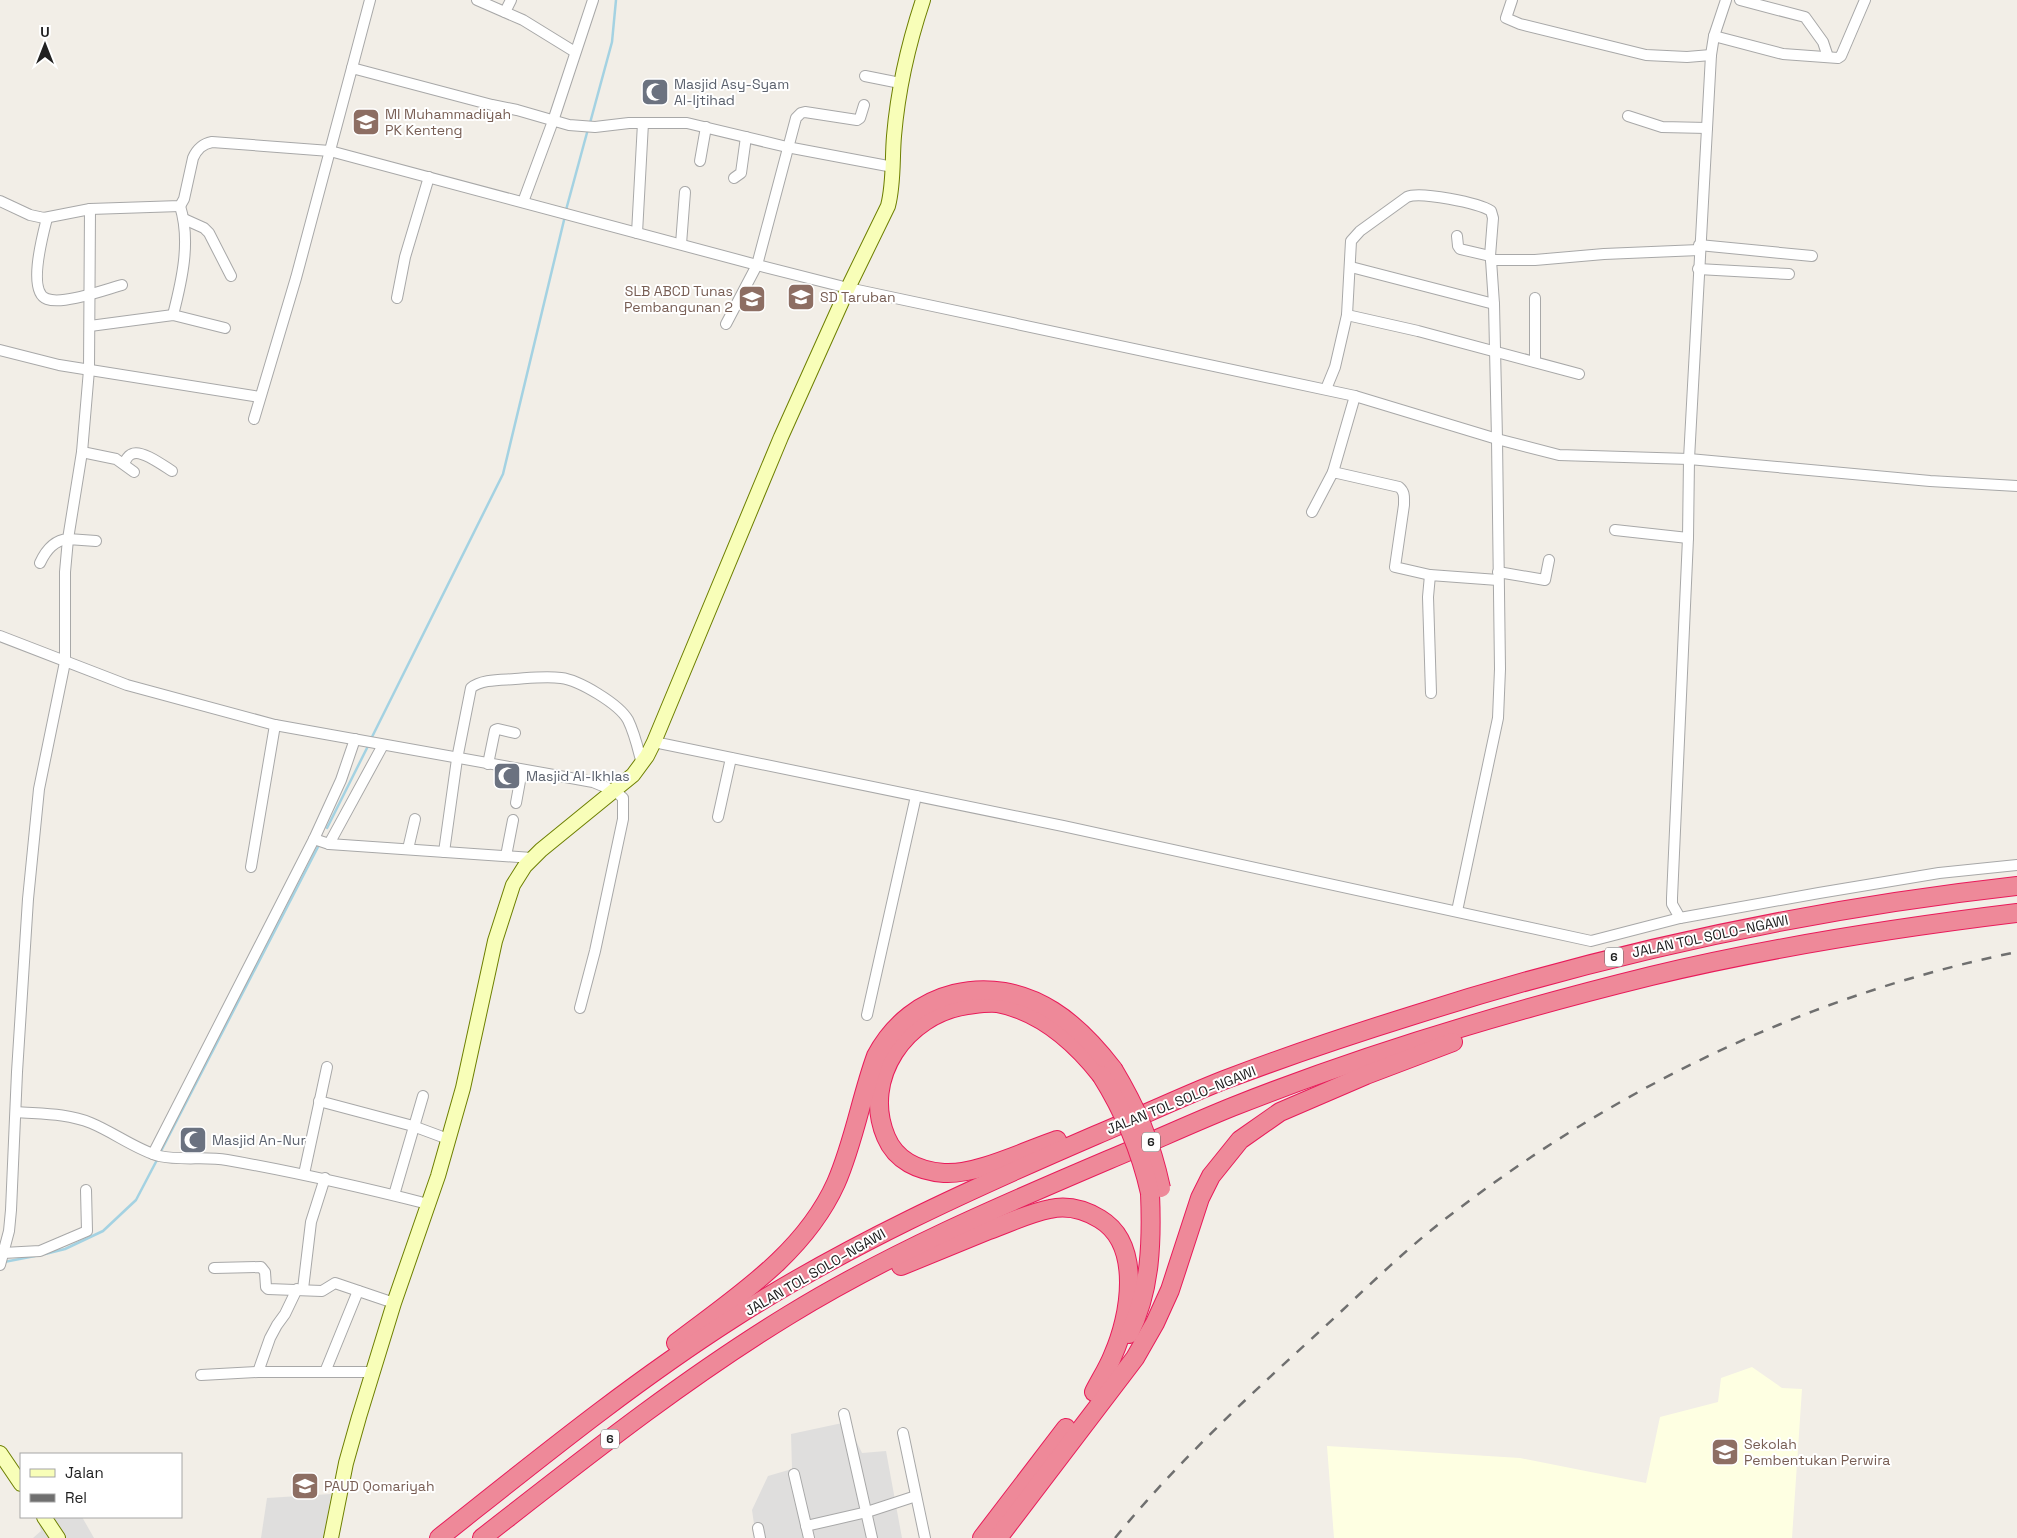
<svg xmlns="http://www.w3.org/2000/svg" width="2017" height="1538" viewBox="0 0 2017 1538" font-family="'Space Grotesk',sans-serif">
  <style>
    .residential { fill: #dfdedd }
    .education { fill: #feffe2 }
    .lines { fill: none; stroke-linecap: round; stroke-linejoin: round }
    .stream { stroke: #a4d2e2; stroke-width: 2.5 }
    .street-casing { stroke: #a8a8a8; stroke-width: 12 }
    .secondary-casing { stroke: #6d7f00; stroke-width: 16 }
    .highway-casing { stroke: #e81b5a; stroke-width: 20 }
    .street { stroke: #fff; stroke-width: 10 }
    .secondary { stroke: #f8feb8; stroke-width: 14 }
    .highway { stroke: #ee8999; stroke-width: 18 }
    .rail { stroke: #6f6f6f; stroke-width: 2.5; stroke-dasharray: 10 10; stroke-linecap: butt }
    .highway-bridge-casing { stroke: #e81b5a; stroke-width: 20; stroke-linecap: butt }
    .highway-bridge { stroke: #ee8999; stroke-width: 18 }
    .labels { text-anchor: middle; stroke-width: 4; stroke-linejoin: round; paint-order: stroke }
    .shield { fill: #fff; stroke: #646464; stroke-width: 1 }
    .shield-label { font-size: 12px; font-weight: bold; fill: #212121 }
    .worship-label { font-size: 14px; fill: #5b616d; stroke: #fff; text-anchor: start }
    .education-label { font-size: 14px; fill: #785e54; stroke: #fff; text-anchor: start }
    .street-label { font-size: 14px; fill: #212121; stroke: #fff }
  </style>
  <rect width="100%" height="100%" fill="#f2eee7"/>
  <g class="residential">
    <path d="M847 1422 862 1453 886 1451 902 1538H756L752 1510 768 1476 792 1469 791 1434Z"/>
    <path d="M331 1494 324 1538H261L267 1498Z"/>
    <path d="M37 1517H82L94 1538H33L41 1531Z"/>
  </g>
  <path class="education" d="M1752 1367 1782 1388 1802 1389 1792 1538H1334L1327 1446 1520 1458 1646 1483 1660 1417 1718 1402 1721 1378Z"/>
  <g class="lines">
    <g class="stream">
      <path d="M590 123 612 42 616 0"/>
      <path d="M566 210 588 129"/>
      <path d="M371 739 503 474 565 216"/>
      <path d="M327 828 369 744"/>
      <path d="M160 1153 319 845"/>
      <path d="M45 1254 65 1249 103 1231 136 1200 158 1158"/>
      <path d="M4 1262 35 1256"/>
    </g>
    <g class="street-casing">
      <g id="street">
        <path d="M477 0 523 20 575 52"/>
        <path d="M1512 0 1506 18 1520 24 1646 55 1687 57 1711 55"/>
        <path d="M1740 0 1805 17 1823 42 1828 57"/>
        <path d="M505 12 511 0"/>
        <path d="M1714 36 1783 54 1838 58 1841 56 1865 0"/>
        <path d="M352 68 370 0"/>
        <path d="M865 76 900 83"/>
        <path d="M1628 116 1662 127 1707 128"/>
        <path d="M700 161 706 127"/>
        <path d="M734 178 741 173 746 137"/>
        <path d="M0 201 30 215 44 218 90 209 180 206 184 199 193 158C197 149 202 144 212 142L330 151 757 265 848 288 1355 396 1497 439 1559 455 1689 459 1930 481 2017 486"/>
        <path d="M523 202 553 121 593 0"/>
        <path d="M47 218C43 234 27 292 47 299 63 305 104 290 122 285"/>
        <path d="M184 219 204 228 209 233 231 276"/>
        <path d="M637 233 643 123"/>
        <path d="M1457 236 1458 246 1460 249 1490 256 1491 260H1535L1604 254 1699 250"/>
        <path d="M681 244 685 192"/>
        <path d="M1699 245 1812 256"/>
        <path d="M1351 267 1494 304"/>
        <path d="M1698 269 1789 274"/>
        <path d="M397 298 405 257 429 177"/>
        <path d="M173 315C182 280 191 241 180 206"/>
        <path d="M1347 315 1418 331 1579 374"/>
        <path d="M726 324 757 265 796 118 801 113 805 112 857 120 860 118 864 105"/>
        <path d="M90 326 173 315 225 328"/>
        <path d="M0 350 59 365 260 397"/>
        <path d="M1535 362V298"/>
        <path d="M1326 389 1335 367 1347 315 1351 241 1360 231 1407 197C1420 191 1479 203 1491 211L1493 218 1490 256"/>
        <path d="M254 419 296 278 352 68 492 105 517 110 569 125 595 127 629 123H687L787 147 893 167"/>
        <path d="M82 452 116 459 134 472"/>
        <path d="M124 463C126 460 128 455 132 454 141 449 164 466 172 471"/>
        <path d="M1333 472 1355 396"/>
        <path d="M1312 512 1333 472 1399 487C1405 492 1404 497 1404 505L1395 567 1430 575"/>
        <path d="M1615 530 1688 538"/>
        <path d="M40 563C45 552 54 540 68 539L82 452 89 370 90 209"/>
        <path d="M1498 572 1545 580 1549 560"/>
        <path d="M0 636 127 685 275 725 593 782 615 791 623 798V819L595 951 580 1008"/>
        <path d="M1431 693 1428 597 1430 575 1498 580"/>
        <path d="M654 742 1063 826 1591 941 1680 918 1819 893 1939 873 2017 865"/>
        <path d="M488 764 495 730 498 729 515 733"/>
        <path d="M516 803 522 770"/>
        <path d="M718 817 731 758"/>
        <path d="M314 839 329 844 532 858"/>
        <path d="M329 844 383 745"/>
        <path d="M408 849 415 819"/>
        <path d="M444 852 457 759 471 688C481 679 502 680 515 679 530 678 546 676 561 678 579 680 619 704 628 720 635 734 638 749 642 764"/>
        <path d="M506 856 513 820"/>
        <path d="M251 867 275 725"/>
        <path d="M1457 911 1498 718 1500 669 1497 439 1494 304 1491 260"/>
        <path d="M1680 918 1672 904V898L1688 538 1689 459 1711 55 1714 36 1726 0"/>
        <path d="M867 1015 916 796"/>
        <path d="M319 1101 413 1126 448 1139"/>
        <path d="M16 1112C40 1114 67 1113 91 1123 113 1132 137 1150 159 1156 182 1161 205 1156 227 1160 295 1172 361 1187 428 1204"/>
        <path d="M153 1154 314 839 341 780 355 739"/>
        <path d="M304 1174 327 1067"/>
        <path d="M394 1195 423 1096"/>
        <path d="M3 1253 40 1251 87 1231 86 1190"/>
        <path d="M0 1265 9 1231 11 1210 17 1072 28 899 39 789 65 662V572L68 539 96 541"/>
        <path d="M214 1268 261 1267 265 1272 266 1287 268 1289 322 1291 335 1283 394 1303"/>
        <path d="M303 1289 311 1222 325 1178"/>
        <path d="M258 1372 270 1338 277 1325 285 1314 297 1289"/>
        <path d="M325 1372 358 1291"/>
        <path d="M201 1375 258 1372H373"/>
        <path d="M844 1414 872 1538"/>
        <path d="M903 1433 925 1538"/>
        <path d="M794 1474 809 1538"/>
        <path d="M806 1526 867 1512 916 1496"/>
        <path d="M758 1528 760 1538"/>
      </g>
    </g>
    <g class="secondary-casing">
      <g id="secondary">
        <path d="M0 1453 21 1484"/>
        <path d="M44 1517 58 1538"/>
        <path d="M331 1538 346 1463 359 1417 394 1303 438 1176 463 1088 495 941 513 885 525 866 541 850 633 775 647 756 654 742 781 437 848 288 888 206C894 183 892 160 894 136 898 89 908 45 923 0"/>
      </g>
    </g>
    <g class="highway-casing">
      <g id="highway">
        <path d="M1057 1140C1025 1151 976 1175 944 1173 919 1171 896 1161 886 1137 861 1078 906 1014 967 1005 976 1004 987 1002 997 1003 1040 1011 1075 1042 1101 1075"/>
        <path d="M901 1266C931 1254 960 1242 989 1230 1009 1223 1029 1213 1050 1209 1068 1205 1085 1210 1100 1219 1143 1245 1130 1317 1113 1355 1108 1368 1100 1380 1094 1392"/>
        <path d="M1129 1334C1151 1290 1152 1241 1150 1193"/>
        <path d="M676 1343C736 1297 804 1254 836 1183 854 1142 861 1097 876 1056 911 990 991 971 1053 1011 1077 1026 1096 1047 1113 1069"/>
        <path d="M439 1538C535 1462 629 1385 732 1319 847 1245 971 1189 1096 1135 1139 1117 1181 1097 1224 1080 1287 1056 1350 1035 1414 1015 1611 952 1811 909 2017 886"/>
        <path d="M482 1538C582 1460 681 1381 789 1315 890 1253 1000 1206 1108 1160 1149 1143 1190 1124 1232 1107 1368 1053 1509 1011 1651 976 1771 947 1894 928 2017 913"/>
        <path d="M982 1538 1066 1428"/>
        <path d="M998 1538 1135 1358 1155 1323 1170 1290 1200 1198 1211 1176 1240 1140 1280 1112 1366 1075 1453 1042"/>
      </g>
    </g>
    <use href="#street" class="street"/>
    <use href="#secondary" class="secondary"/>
    <use href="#highway" class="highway"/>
    <path class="rail" d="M1115 1538C1173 1467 1240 1404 1308 1342 1358 1297 1406 1247 1461 1207 1625 1083 1815 993 2017 952"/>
    <g class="highway-bridge-casing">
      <g id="highway-bridge">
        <path d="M1113 1069C1137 1109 1151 1142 1161 1188"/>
        <path d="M1101 1075C1125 1113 1140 1149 1150 1193"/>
      </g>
    </g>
    <use href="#highway-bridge" class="highway-bridge"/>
  </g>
  <defs>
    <g id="mosque-square" transform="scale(1.4375)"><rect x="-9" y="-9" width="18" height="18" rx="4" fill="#6b7280" stroke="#fff"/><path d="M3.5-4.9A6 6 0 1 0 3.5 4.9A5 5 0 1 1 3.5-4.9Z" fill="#fff"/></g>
    <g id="school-square" transform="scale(1.4375)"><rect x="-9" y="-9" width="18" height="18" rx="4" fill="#8d6e63" stroke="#fff"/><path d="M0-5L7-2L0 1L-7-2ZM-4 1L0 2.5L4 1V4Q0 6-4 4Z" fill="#fff"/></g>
  </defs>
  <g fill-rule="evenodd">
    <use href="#mosque-square" x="655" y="92"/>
    <use href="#school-square" x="366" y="122"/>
    <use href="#school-square" x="801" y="297"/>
    <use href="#school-square" x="752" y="299"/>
    <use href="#mosque-square" x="507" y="776"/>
    <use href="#mosque-square" x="193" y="1140"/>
    <use href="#school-square" x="1725" y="1452"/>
    <use href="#school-square" x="305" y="1486"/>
  </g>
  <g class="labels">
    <g class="shield">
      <rect x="1605" y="947.5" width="18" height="19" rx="4"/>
      <rect x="1142" y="1132.5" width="18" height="19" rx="4"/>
      <rect x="601" y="1429.5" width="18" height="19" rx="4"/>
    </g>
    <g class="shield-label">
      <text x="1614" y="961">6</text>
      <text x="1151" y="1146">6</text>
      <text x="610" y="1443">6</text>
    </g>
    <g class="worship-label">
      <text x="674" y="89">Masjid Asy-Syam<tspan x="674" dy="16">Al-Ijtihad</tspan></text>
      <text x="526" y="781">Masjid Al-Ikhlas</text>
      <text x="212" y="1145">Masjid An-Nur</text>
    </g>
    <g class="education-label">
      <text x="385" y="119">MI Muhammadiyah<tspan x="385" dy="16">PK Kenteng</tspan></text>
      <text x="733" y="296" text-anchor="end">SLB ABCD Tunas<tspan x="733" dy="16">Pembangunan 2</tspan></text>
      <text x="820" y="302">SD Taruban</text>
      <text x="1744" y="1449">Sekolah<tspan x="1744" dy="16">Pembentukan Perwira</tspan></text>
      <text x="324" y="1491">PAUD Qomariyah</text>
    </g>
    <g class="street-label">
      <text transform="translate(1710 936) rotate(-12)" y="5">JALAN TOL SOLO–NGAWI</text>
      <text transform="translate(1181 1100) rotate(-22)" y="5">JALAN TOL SOLO–NGAWI</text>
      <text transform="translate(815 1272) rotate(-30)" y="5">JALAN TOL SOLO–NGAWI</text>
    </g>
  </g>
  <rect x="20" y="1453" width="162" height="65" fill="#ffffff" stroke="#a6a6a6"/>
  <rect x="30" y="1469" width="25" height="8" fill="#f8feb8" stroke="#a6a6a6"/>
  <text x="65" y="1478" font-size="15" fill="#212121">Jalan</text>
  <rect x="30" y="1494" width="25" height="8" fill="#6f6f6f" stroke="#a6a6a6"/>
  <text x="65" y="1503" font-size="15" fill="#212121">Rel</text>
  <g transform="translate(45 45)" stroke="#ffffff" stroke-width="4" paint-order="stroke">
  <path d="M0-4L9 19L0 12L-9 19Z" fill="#212121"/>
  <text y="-8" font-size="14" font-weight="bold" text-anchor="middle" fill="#212121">U</text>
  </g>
</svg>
